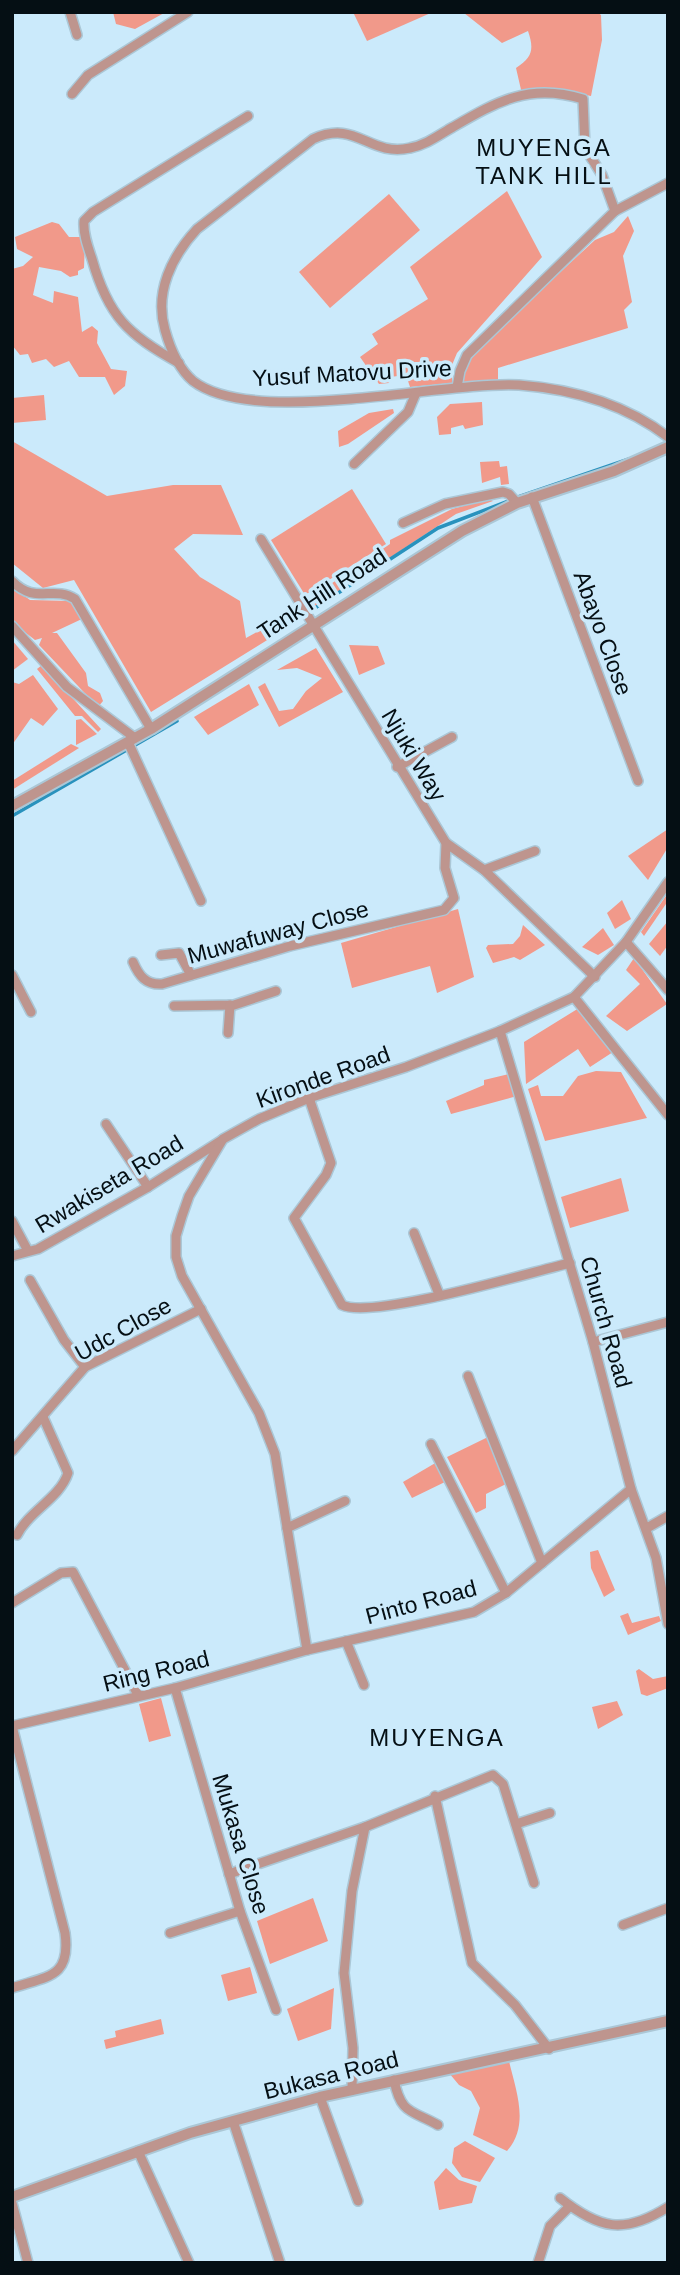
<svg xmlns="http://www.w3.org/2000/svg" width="680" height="2275" viewBox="0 0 680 2275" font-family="Helvetica,sans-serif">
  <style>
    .green { fill: #f1998a }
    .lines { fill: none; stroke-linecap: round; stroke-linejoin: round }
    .stream { stroke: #2992bd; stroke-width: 3.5 }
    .minor-casing { stroke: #abc7d6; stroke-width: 12 }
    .tertiary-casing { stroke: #abc7d6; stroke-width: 14 }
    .minor { stroke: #be958e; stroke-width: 9 }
    .tertiary { stroke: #be958e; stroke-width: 10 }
    .labels { text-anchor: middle; stroke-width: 7; stroke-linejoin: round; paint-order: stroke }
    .street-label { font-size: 23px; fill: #050f14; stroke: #cbeafb }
    .neighbourhood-label { font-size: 24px; letter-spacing: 2px; fill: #050f14; stroke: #cbeafb }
  </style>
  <rect width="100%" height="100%" fill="#cbeafb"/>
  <g class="green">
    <path d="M113 12H166L135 29 116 24Z"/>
    <path d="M353 12H433L367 41Z"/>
    <path d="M597 12 601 15 602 40 591 96 565 91 522 94 516 68C533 57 534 49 528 31L502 43 464 13Z"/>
    <path d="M507 191 542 257 457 353 452 365V383L410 387 406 375 390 377 389 383 379 384 360 357 378 344 372 334 428 299 410 267Z"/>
    <path d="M389 194 420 230 330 308 299 272Z"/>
    <path d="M628 216 634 231 623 256 632 302 624 310 628 328 498 368V384L463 383 464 364 491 336 595 240 614 232Z"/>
    <path d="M52 222 59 224 69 237H80L85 242 84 268 78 271V275L70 277 61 271 39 267 33 295 53 303 54 291 78 297 82 332 92 326 98 331 97 343 111 369 127 371 125 386 114 395 105 377H79L69 361 54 367 46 359 32 363 28 354 20 355 12 345V269L23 266 33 257 17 249 15 237Z"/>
    <path d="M44 395 46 420 12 423V398Z"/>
    <path d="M482 402 483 425 465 429 463 425 451 428V434L439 435 437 417 450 404Z"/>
    <path d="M393 409 394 413 348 444 339 447 338 431 369 413Z"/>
    <path d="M12 441 107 496 173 485H221L243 535 193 534 174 549 200 577 240 601 246 638 286 616 293 624 151 712 74 580 43 588 12 563Z"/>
    <path d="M499 461 500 467 507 466 509 484 501 485 500 477 482 483 480 462Z"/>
    <path d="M352 489 386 544 305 595 271 540Z"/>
    <path d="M489 499 493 501 456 514 312 609 307 600 390 544V540L452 509Z"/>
    <path d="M12 587 30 600 70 601 84 618 52 633H57L86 673 88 686 100 693 103 701 98 707 39 645 42 638 35 640 12 622Z"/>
    <path d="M12 640 28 659 12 671Z"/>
    <path d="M349 645 378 646 385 664 359 675Z"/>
    <path d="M316 648 343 692 279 727 258 687 265 683 279 711 293 709 306 691 322 678 297 668 277 670Z"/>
    <path d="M42 665 101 729 98 732 82 716H75L37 669Z"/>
    <path d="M33 675 58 709 43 726 31 718 12 745V682L19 684Z"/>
    <path d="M249 684 259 705 208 735 194 717Z"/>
    <path d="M81 719 97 734 76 745V720Z"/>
    <path d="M71 744 79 748 12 790V781Z"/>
    <path d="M668 829V847L648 880 628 856Z"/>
    <path d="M668 893V901L644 936 641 932Z"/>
    <path d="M622 900 631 919 615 929 607 913Z"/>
    <path d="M458 909 474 977 437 993 430 966 352 988 341 943Z"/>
    <path d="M668 921V945L660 956 649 944Z"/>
    <path d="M523 925 545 945 520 960 514 957 493 963 486 948 488 945 513 944 520 936Z"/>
    <path d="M603 928 614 945 598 955 582 947Z"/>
    <path d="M634 958 667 1004 627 1031 606 1016 640 984 626 970Z"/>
    <path d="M579 1008 613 1052 590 1067 578 1049 526 1084 524 1042Z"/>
    <path d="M596 1071 621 1072 647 1118 545 1141 528 1089 538 1085 541 1096H563L578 1076Z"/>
    <path d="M509 1074 517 1096 451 1114 446 1101 484 1085V1080Z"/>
    <path d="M621 1178 629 1211 570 1228 561 1197Z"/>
    <path d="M488 1437 506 1484 486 1494V1508L476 1513 447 1457Z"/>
    <path d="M437 1462 447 1481 412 1498 403 1482Z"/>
    <path d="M598 1550 615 1590 604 1597 591 1568 590 1552Z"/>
    <path d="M628 1613 632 1623 659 1616 661 1621 628 1635 620 1616Z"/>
    <path d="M639 1669 653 1679 668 1676V1688L647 1696 641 1694 636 1671Z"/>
    <path d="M161 1698 171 1736 149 1742 139 1704Z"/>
    <path d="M617 1701 623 1715 598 1729 592 1707Z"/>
    <path d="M313 1898 328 1941 270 1964 257 1921Z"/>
    <path d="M250 1967 257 1993 228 2001 221 1975Z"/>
    <path d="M334 1988 331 2029 298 2041 287 2009Z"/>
    <path d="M161 2019 164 2034 106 2049 104 2040 116 2037 115 2031Z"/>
    <path d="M509 2061C516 2091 530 2125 507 2151L473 2135 480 2108 471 2091 459 2085 449 2073Z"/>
    <path d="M465 2141 495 2158 480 2182 462 2177 452 2163 454 2148Z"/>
    <path d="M446 2168 459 2180 477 2186 472 2203 439 2210 434 2182Z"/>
  </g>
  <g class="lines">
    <g class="stream">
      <path d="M518 497 629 459"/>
      <path d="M312 610 438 528 511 500"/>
      <path d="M12 816 177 721"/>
    </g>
    <g class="minor-casing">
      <g id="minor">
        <path d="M70 12 77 35"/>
        <path d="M72 94 88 75 188 12"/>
        <path d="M615 211 602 175 585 148 583 99C529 83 498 101 453 127 439 135 426 145 410 148 368 157 357 119 313 139L197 229C172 256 154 292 165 330 170 348 179 369 193 381 254 428 440 381 519 385 572 389 625 404 668 437"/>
        <path d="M179 363C128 335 108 316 92 259 88 247 83 234 84 221L93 212 248 116"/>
        <path d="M457 387 460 371 467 355 615 211 668 183"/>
        <path d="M354 464 408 412 416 393"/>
        <path d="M532 497 638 781"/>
        <path d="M403 523 445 504 503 492 509 494 517 503"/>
        <path d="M12 581C35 605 53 585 75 599L151 729"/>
        <path d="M12 626 67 687 135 738"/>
        <path d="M128 742 201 901"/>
        <path d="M397 767 452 737"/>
        <path d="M446 843 484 870 595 977"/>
        <path d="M484 870 535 851"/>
        <path d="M626 942 668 990"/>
        <path d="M161 955 179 953 191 975"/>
        <path d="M133 962C139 976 146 985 162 984L290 946 444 910 454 898 445 868 446 843 261 539"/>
        <path d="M12 975 31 1012"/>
        <path d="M574 997 668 1115"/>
        <path d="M174 1006 234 1005 276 991"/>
        <path d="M500 1031 593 1342 631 1489 656 1558 668 1624"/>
        <path d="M228 1033 230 1005"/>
        <path d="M309 1098 331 1163 326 1175 294 1218 342 1305C372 1320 531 1272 570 1263"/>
        <path d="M106 1124 148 1187"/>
        <path d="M12 1221 28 1251"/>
        <path d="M414 1233 439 1294"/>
        <path d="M12 1256 38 1249 148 1187 222 1140"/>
        <path d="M30 1280 64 1340 85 1367"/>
        <path d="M593 1342 668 1322"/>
        <path d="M468 1376 542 1563"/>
        <path d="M431 1444 506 1593"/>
        <path d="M12 1451 85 1367 201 1309"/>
        <path d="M287 1528 345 1501"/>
        <path d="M647 1528 668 1516"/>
        <path d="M17 1535C29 1511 60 1498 68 1473L43 1417"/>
        <path d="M12 1603 61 1573 73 1572 138 1695"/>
        <path d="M346 1641 364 1685"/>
        <path d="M307 1650 275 1454 259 1413 182 1276 176 1257V1236L182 1216 189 1196 223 1139 259 1119 309 1098 406 1067 500 1031 574 997 626 942 668 882"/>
        <path d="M175 1688 240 1911 276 2010"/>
        <path d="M12 1726 175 1688 307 1650 474 1612 506 1593 631 1489"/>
        <path d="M12 1726 65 1933C71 1978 48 1976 12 1988"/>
        <path d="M435 1796 472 1963 515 2005 549 2049"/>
        <path d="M516 1824 550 1813"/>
        <path d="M229 1874 365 1827 493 1775 503 1784 534 1883"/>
        <path d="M623 1925 668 1908"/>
        <path d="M170 1933 240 1911"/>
        <path d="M394 2080C401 2115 412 2110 438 2125"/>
        <path d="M352 2090 353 2048 344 1973 352 1891 365 1827"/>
        <path d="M320 2097 358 2201"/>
        <path d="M233 2121 280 2263"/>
        <path d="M138 2151 189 2263"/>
        <path d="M560 2198C599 2229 624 2235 668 2207"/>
        <path d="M12 2203 28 2263"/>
        <path d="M538 2263 550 2226 570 2206"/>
      </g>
    </g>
    <g class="tertiary-casing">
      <g id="tertiary">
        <path d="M12 806 151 729 462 531 517 503 614 471 668 447"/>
        <path d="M12 2197 190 2133 320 2097 668 2021"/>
      </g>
    </g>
    <use href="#minor" class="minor"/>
    <use href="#tertiary" class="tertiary"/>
  </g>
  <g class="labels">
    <g class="street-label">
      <text transform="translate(352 373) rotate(-3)" y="8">Yusuf Matovu Drive</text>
      <text transform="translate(322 594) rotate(-33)" y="8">Tank Hill Road</text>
      <text transform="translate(603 633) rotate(70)" y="8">Abayo Close</text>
      <text transform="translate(414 755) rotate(59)" y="8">Njuki Way</text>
      <text transform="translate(278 932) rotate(-15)" y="8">Muwafuway Close</text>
      <text transform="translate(323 1077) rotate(-20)" y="8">Kironde Road</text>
      <text transform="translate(109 1184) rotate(-31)" y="8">Rwakiseta Road</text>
      <text transform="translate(606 1322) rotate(74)" y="8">Church Road</text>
      <text transform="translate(123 1329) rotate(-29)" y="8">Udc Close</text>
      <text transform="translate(421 1602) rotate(-15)" y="8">Pinto Road</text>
      <text transform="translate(156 1671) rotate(-14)" y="8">Ring Road</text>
      <text transform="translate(241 1844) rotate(73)" y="8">Mukasa Close</text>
      <text transform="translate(331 2075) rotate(-14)" y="8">Bukasa Road</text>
    </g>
    <g class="neighbourhood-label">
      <text x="544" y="156">MUYENGA<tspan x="544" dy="28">TANK HILL</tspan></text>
      <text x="437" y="1746">MUYENGA</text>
    </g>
  </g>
  <rect width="680" height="2275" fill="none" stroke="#050f14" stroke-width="28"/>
</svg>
